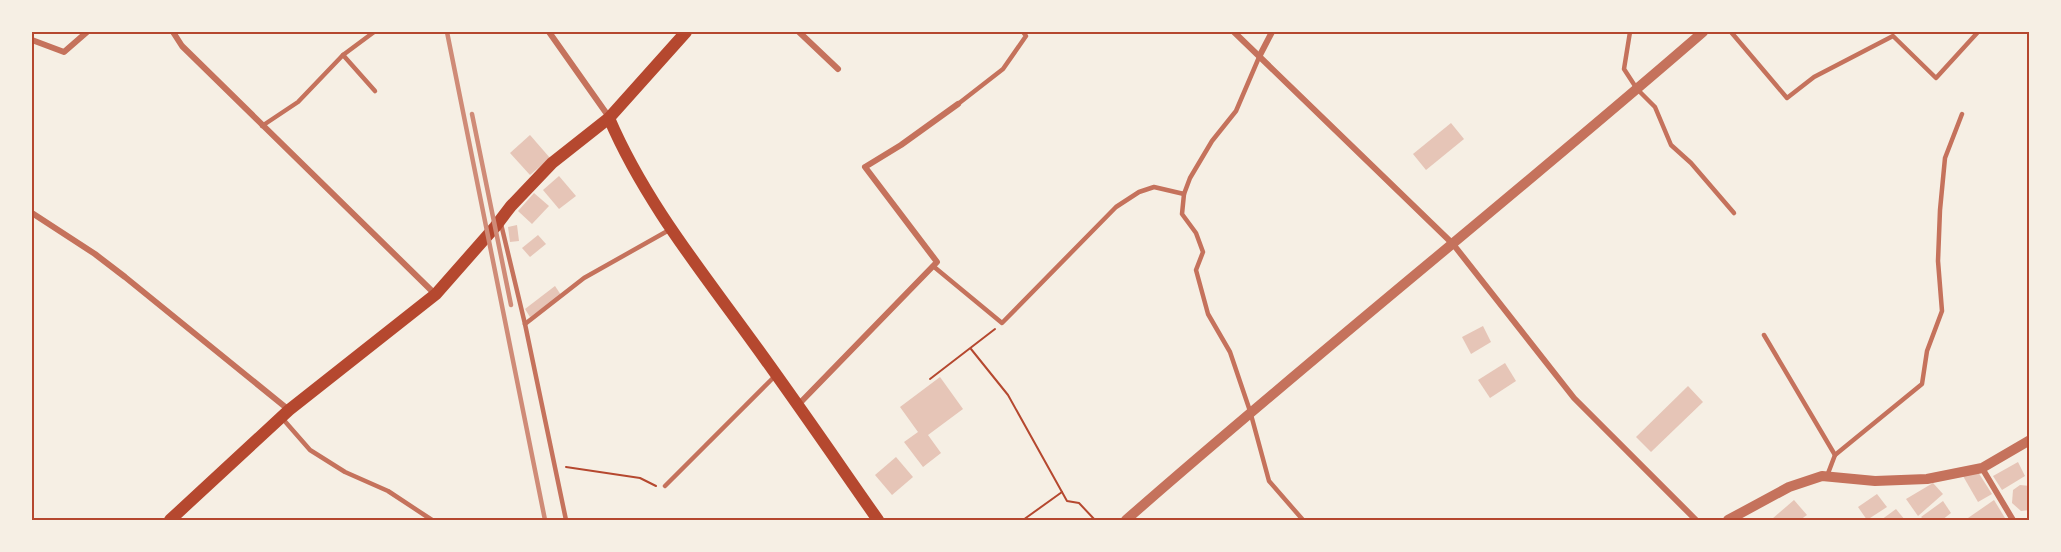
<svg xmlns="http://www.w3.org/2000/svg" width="2061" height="552" viewBox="0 0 2061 552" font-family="'Open Sans',sans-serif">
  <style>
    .building { fill: #e6c5b7 }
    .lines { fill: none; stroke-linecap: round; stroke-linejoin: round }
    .path { stroke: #b5482f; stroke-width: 2 }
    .service { stroke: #c5725c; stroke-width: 4.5 }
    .minor { stroke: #c5725c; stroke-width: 6 }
    .tertiary { stroke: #c5725c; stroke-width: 10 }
    .secondary { stroke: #b5482f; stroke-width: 12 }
    .rail { stroke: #cf8b77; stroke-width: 4.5 }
    .neatline { fill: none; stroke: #b5482f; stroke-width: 2 }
  </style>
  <rect width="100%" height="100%" fill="#f6efe4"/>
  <g class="building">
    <path d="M1451 123 1464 139 1426 170 1413 154Z"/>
    <path d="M530 135 550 158 530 175 510 153Z"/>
    <path d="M559 176 576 196 559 209 543 190Z"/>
    <path d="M534 193 549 206 532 224 518 211Z"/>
    <path d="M517 225 519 241 510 242 508 227Z"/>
    <path d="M538 235 546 244 530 257 522 248Z"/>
    <path d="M555 286 561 295 530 317 525 309Z"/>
    <path d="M1483 326 1491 342 1471 354 1462 337Z"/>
    <path d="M1505 363 1516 381 1490 398 1478 380Z"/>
    <path d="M940 377 963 409 928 435 941 453 923 467 904 442 918 432 900 407Z"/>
    <path d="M1688 386 1703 402 1651 452 1636 437Z"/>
    <path d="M896 457 913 477 892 495 875 475Z"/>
    <path d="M2018 462 2025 476 2002 490 1993 476Z"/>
    <path d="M1978 472 1992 494 1978 502 1963 476Z"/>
    <path d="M1933 483 1943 494 1918 516 1906 499Z"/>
    <path d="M2020 485 2030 486V510L2021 511 2012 503 2013 490Z"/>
    <path d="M1877 494 1887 507 1867 520 1858 507Z"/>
    <path d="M1794 500 1807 515 1800 520H1773L1772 519Z"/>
    <path d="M1994 500 2005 518 2002 520H1970L1968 518Z"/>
    <path d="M1943 501 1951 513 1942 520H1924L1921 517Z"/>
    <path d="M1896 509 1905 520H1881Z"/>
  </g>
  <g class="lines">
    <g class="path">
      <path d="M971 349 1008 395 1067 501 1079 503 1095 520"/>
      <path d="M930 379 995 329"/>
      <path d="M566 467 640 478 656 486"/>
      <path d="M1023 520 1062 492"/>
    </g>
    <g class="service">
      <path d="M1630 32 1624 69 1637 89 1655 107 1671 145 1691 163 1734 213"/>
      <path d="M1731 32 1787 98 1814 77 1893 36 1936 78 1978 32"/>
      <path d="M343 55 375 91"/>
      <path d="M958 104 1003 69 1026 36 1023 32"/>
      <path d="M262 126 298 102 343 55 374 32"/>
      <path d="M1184 194 1182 214 1196 233 1203 252 1196 270 1208 314 1230 352 1250 411 1269 481 1303 520"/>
      <path d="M501 224 525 324 566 520"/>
      <path d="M933 266 1002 323 1116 207 1139 192 1154 187 1184 194 1190 178 1212 141 1236 111 1260 55"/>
      <path d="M525 324 584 278 671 229"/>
      <path d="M1764 335 1835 455"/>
      <path d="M282 418 310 450 345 472 388 491 432 520"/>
      <path d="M1827 476 1835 455 1922 384 1927 351 1942 311 1938 261 1940 210 1945 158 1962 114"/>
      <path d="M665 486 775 376"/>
    </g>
    <g class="minor">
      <path d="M173 32 182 46 435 294"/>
      <path d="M549 32 609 117"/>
      <path d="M799 32 838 69"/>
      <path d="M1234 32 1453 244 1574 398 1696 520"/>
      <path d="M32 40 64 52 87 32"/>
      <path d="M1260 55 1272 32"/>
      <path d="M32 213 95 254 125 277 289 410"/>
      <path d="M798 405 937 262 865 167 901 145 958 104"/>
      <path d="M1982 468 2013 520"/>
    </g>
    <g class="tertiary">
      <path d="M1126 520C1315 354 1513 197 1703 32"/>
      <path d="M1728 520 1789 487 1822 476 1875 481 1927 479 1982 468 2030 440"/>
    </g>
    <g class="secondary">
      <path d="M609 118C644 200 700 269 752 341 795 400 836 460 878 520"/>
      <path d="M170 520 289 410 436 294 495 227 511 206 552 163 609 118 686 32"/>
    </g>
    <g class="rail">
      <path d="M447 32 545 520"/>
      <path d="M472 114 511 305"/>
    </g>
  </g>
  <rect width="2061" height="552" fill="none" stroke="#f6efe4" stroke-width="66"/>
  <rect x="33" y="33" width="1995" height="486" class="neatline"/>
</svg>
